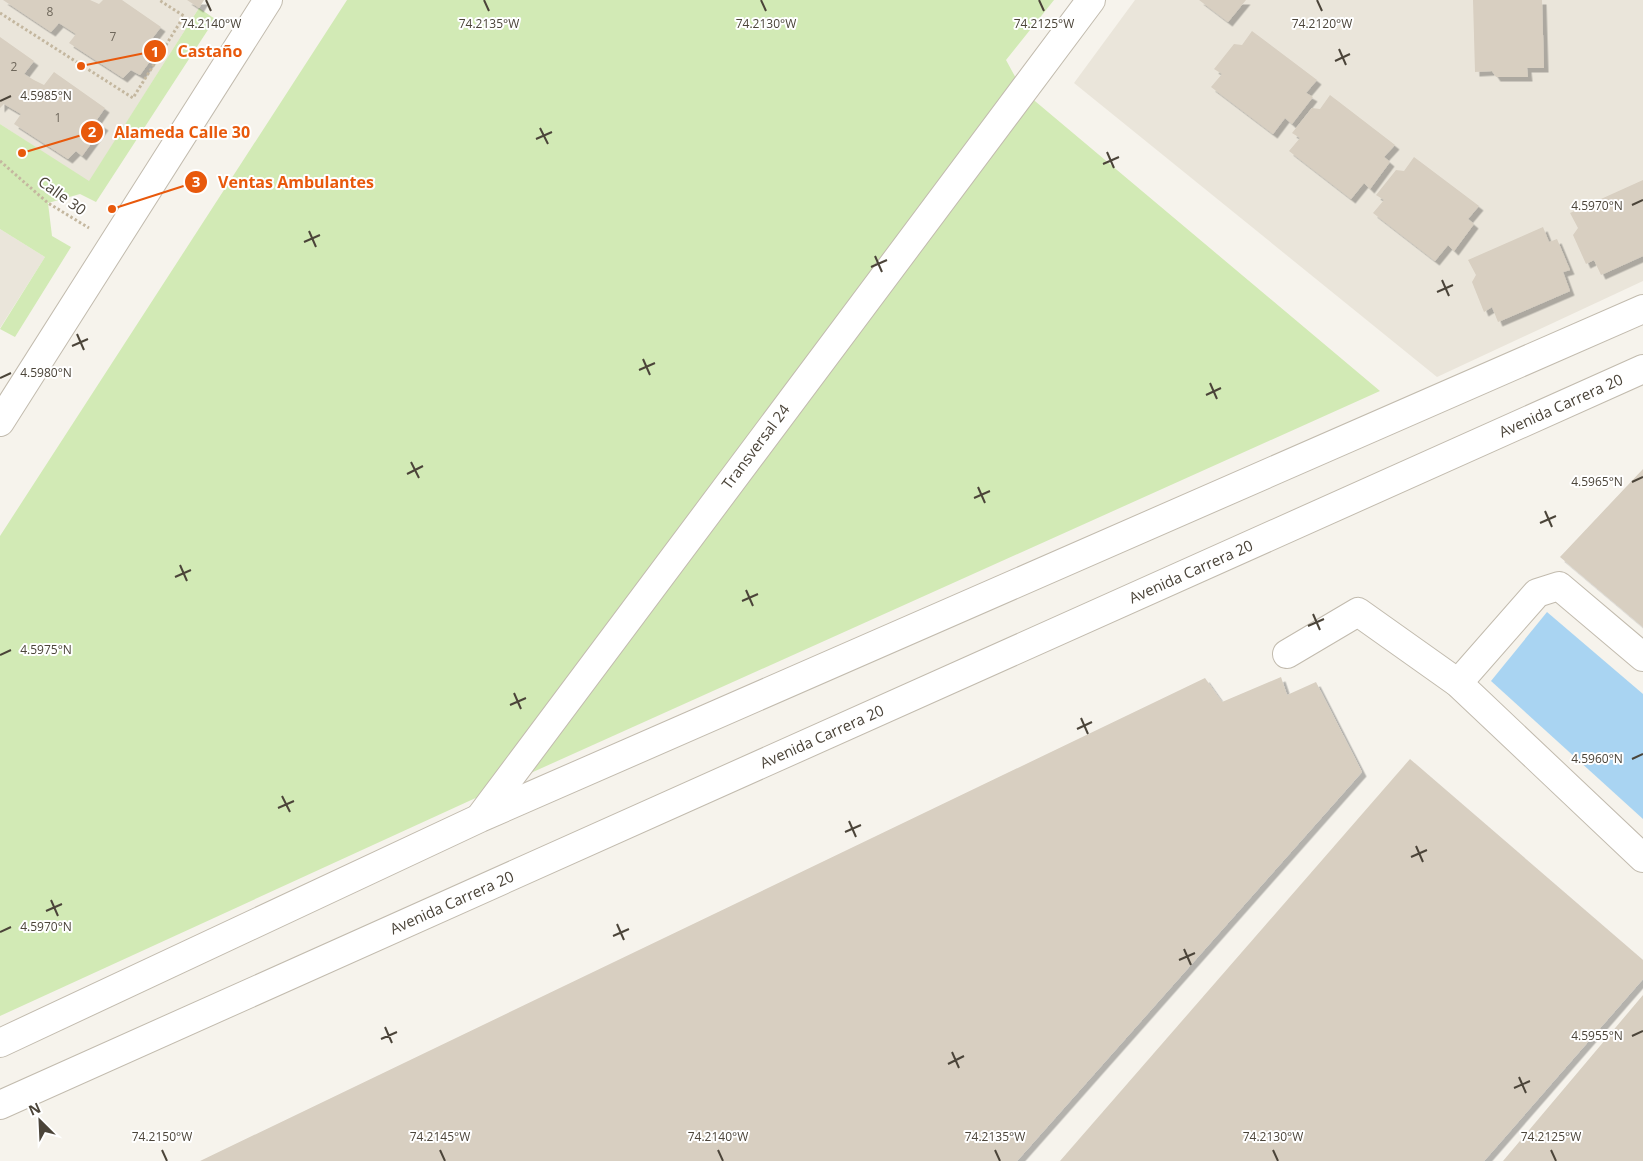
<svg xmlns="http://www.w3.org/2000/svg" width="1643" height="1161" viewBox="0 0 1643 1161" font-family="'Open Sans',sans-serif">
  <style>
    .residential { fill: #eae5da }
    .green { fill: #d2eab5 }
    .water { fill: #a9d4f2 }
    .building { fill: #d8cfc1; filter: url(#shadow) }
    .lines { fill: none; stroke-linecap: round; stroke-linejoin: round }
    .minor-casing { stroke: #c2bbae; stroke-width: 30 }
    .path { stroke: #c4b79f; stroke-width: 3; stroke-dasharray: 2.5 2.5; stroke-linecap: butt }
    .minor { stroke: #fff; stroke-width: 28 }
    .ticks { fill: none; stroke: #4b4439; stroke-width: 2 }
    .labels { text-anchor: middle; stroke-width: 4; stroke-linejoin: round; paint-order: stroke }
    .number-label { font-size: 12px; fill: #6e675b }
    .street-label { font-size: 15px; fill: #4b4439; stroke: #fff }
    .ticks-label { font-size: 12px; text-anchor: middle; fill: #4b4439; stroke: #fff; stroke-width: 4; stroke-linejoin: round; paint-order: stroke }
    .leader { fill: none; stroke: #e8590c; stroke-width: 2 }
    .callout-dot { fill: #e8590c; stroke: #fff; stroke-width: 2 }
    .mark-label { font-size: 15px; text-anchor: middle; font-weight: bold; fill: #fff }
    .callout-label { font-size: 16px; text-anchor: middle; font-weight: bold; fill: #e8590c; stroke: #fff; stroke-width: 4; stroke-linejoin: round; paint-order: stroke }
  </style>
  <defs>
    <filter id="shadow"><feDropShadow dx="4.5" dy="4.5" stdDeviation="0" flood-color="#0004"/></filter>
  </defs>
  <rect width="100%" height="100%" fill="#f6f3ec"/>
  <g class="residential">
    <path d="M0 0H204L89 182 0 124Z"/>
    <path d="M1135 0H1643V281L1437 377 1074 83Z"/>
    <path d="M0 229 45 257 0 328Z"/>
  </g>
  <g class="green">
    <path d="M347 0H1054L1006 60 1023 91 1380 391 504 785 0 1016V536Z"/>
    <path d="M199 8 215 19 96 202 80 194 48 203 52 236 71 247 15 337 0 329 45 257 0 229V124L89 181Z"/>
  </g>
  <path class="water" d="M1547 612 1643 694V819L1491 681Z"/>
  <g class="building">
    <path d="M3 0H90L99 4 103 0H122L161 27 151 40 161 46 140 75 131 70 123 78 69 43 76 34 59 23 51 32Z"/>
    <path d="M187 0H204L199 8Z"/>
    <path d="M1199 0H1246L1228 22Z"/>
    <path d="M1473 0H1542L1544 68H1527L1528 77H1496L1492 71 1475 72Z"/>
    <path d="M1252 31 1317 80 1306 93 1313 97 1292 124 1285 118 1273 134 1211 87 1222 74 1214 69 1234 44 1242 45Z"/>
    <path d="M0 37 34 61 24 74 34 80 44 85 54 72 105 108 96 121 104 126 82 156 76 151 68 159 14 124 21 114 4 104 0 108Z"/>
    <path d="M1330 95 1395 145 1384 157 1390 162 1370 189 1364 183 1351 199 1289 151 1300 138 1292 133 1312 108 1320 109Z"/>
    <path d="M1414 157 1479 206 1468 219 1474 224 1454 251 1448 245 1435 261 1373 213 1384 200 1376 195 1396 170 1404 171Z"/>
    <path d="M1643 180V256L1601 275 1594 260 1586 264 1573 235 1578 228 1570 213Z"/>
    <path d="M1543 227 1549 242 1557 239 1570 270 1563 272 1570 291 1498 322 1492 307 1484 312 1472 282 1476 275 1468 260Z"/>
    <path d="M1643 469V627L1560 557Z"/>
    <path d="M1281 677 1287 695 1316 682 1362 772 1017 1161H200L1205 678 1222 702Z"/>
    <path d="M1410 759 1643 960V979L1484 1161H1060Z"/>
    <path d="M1643 995V1161H1503Z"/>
  </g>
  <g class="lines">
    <g class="minor-casing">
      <g id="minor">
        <path d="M0 422 268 0"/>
        <path d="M1287 654 1358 612 1458 683 1643 858"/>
        <path d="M1458 683 1537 593 1559 586 1643 657"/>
        <path d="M481 816 1091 0"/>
        <path d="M0 1043 480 818 1643 309"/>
        <path d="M0 1105 1643 369"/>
      </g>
    </g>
    <g class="path">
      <path d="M0 13 133 98 184 16 159 0"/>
      <path d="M0 161 48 203 89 228"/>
    </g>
    <use href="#minor" class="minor"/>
  </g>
  <path class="ticks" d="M206 0 211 11M484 0 489 11M761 0 766 11M1039 0 1044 11M1317 0 1322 11M1339 49 1346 65M1335 61 1350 54M0 101 11 96M540 128 548 144M536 139 552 132M1107 152 1114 168M1103 164 1119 157M1632 205 1643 200M309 231 316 247M304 242 320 235M875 256 882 272M871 267 887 260M1442 280 1449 296M1437 292 1453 285M77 334 84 350M72 346 88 339M643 359 650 375M639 370 655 363M0 378 11 373M1210 383 1217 399M1206 395 1221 388M411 462 419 478M407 474 423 466M1632 482 1643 477M978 487 985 503M974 498 990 491M1545 511 1552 527M1540 523 1556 516M180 565 187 581M175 577 191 570M746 590 753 606M742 601 758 594M1313 614 1320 630M1308 626 1324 619M0 655 11 650M514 693 521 709M510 705 526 698M1081 718 1088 734M1077 729 1092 722M1632 759 1643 754M282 796 290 812M278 808 294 801M849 821 856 837M845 832 861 825M1416 846 1423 862M1411 857 1427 850M51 900 58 916M46 911 62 904M617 924 624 940M0 932 11 927M613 936 629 929M1184 949 1191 965M1179 960 1195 953M385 1027 392 1043M1632 1036 1643 1031M381 1039 397 1032M952 1052 959 1068M948 1064 964 1056M1519 1077 1526 1093M1514 1088 1530 1081M162 1150 167 1161M440 1150 445 1161M718 1150 723 1161M995 1150 1000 1161M1273 1150 1278 1161M1551 1150 1556 1161"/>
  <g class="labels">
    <g class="number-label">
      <text x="50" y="16">8</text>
      <text x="113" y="41">7</text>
      <text x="14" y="71">2</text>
      <text x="58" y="122">1</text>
    </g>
    <g class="street-label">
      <text transform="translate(62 196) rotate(36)" y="5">Calle 30</text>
      <text transform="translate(1561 406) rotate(-24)" y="5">Avenida Carrera 20</text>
      <text transform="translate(756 447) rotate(-53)" y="5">Transversal 24</text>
      <text transform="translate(1191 572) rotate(-24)" y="5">Avenida Carrera 20</text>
      <text transform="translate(822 737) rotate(-24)" y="5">Avenida Carrera 20</text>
      <text transform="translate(452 903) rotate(-24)" y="5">Avenida Carrera 20</text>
    </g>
  </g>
  <g class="ticks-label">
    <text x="766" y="28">74.2130°W</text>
    <text x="1322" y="28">74.2120°W</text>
    <text x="211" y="28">74.2140°W</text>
    <text x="489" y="28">74.2135°W</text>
    <text x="1044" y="28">74.2125°W</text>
    <text x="46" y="100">4.5985°N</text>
    <text x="1597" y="210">4.5970°N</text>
    <text x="46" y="377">4.5980°N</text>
    <text x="1597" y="486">4.5965°N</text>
    <text x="46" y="654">4.5975°N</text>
    <text x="1597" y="763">4.5960°N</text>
    <text x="46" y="931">4.5970°N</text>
    <text x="1597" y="1040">4.5955°N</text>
    <text x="162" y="1141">74.2150°W</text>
    <text x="440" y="1141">74.2145°W</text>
    <text x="718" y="1141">74.2140°W</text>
    <text x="995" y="1141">74.2135°W</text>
    <text x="1273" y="1141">74.2130°W</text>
    <text x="1551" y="1141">74.2125°W</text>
  </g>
  <path class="leader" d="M81 66L155 51M22 153L92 132M112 209L196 182"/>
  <g class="callout-dot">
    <circle cx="81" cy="66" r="5"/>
    <circle cx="22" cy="153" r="5"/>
    <circle cx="112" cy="209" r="5"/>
    <circle cx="155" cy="51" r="12"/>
    <circle cx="92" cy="132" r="12"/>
    <circle cx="196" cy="182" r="12"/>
  </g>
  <g class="mark-label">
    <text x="155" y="57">1</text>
    <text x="92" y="137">2</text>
    <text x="196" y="187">3</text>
  </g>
  <g class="callout-label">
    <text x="210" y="57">Castaño</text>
    <text x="182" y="138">Alameda Calle 30</text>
    <text x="296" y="188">Ventas Ambulantes</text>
  </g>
  <g transform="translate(40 1121) rotate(336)" stroke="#ffffff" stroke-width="4" paint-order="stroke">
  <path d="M0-4L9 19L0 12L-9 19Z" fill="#4b4439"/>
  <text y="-8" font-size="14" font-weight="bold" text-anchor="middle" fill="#4b4439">N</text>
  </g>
</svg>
